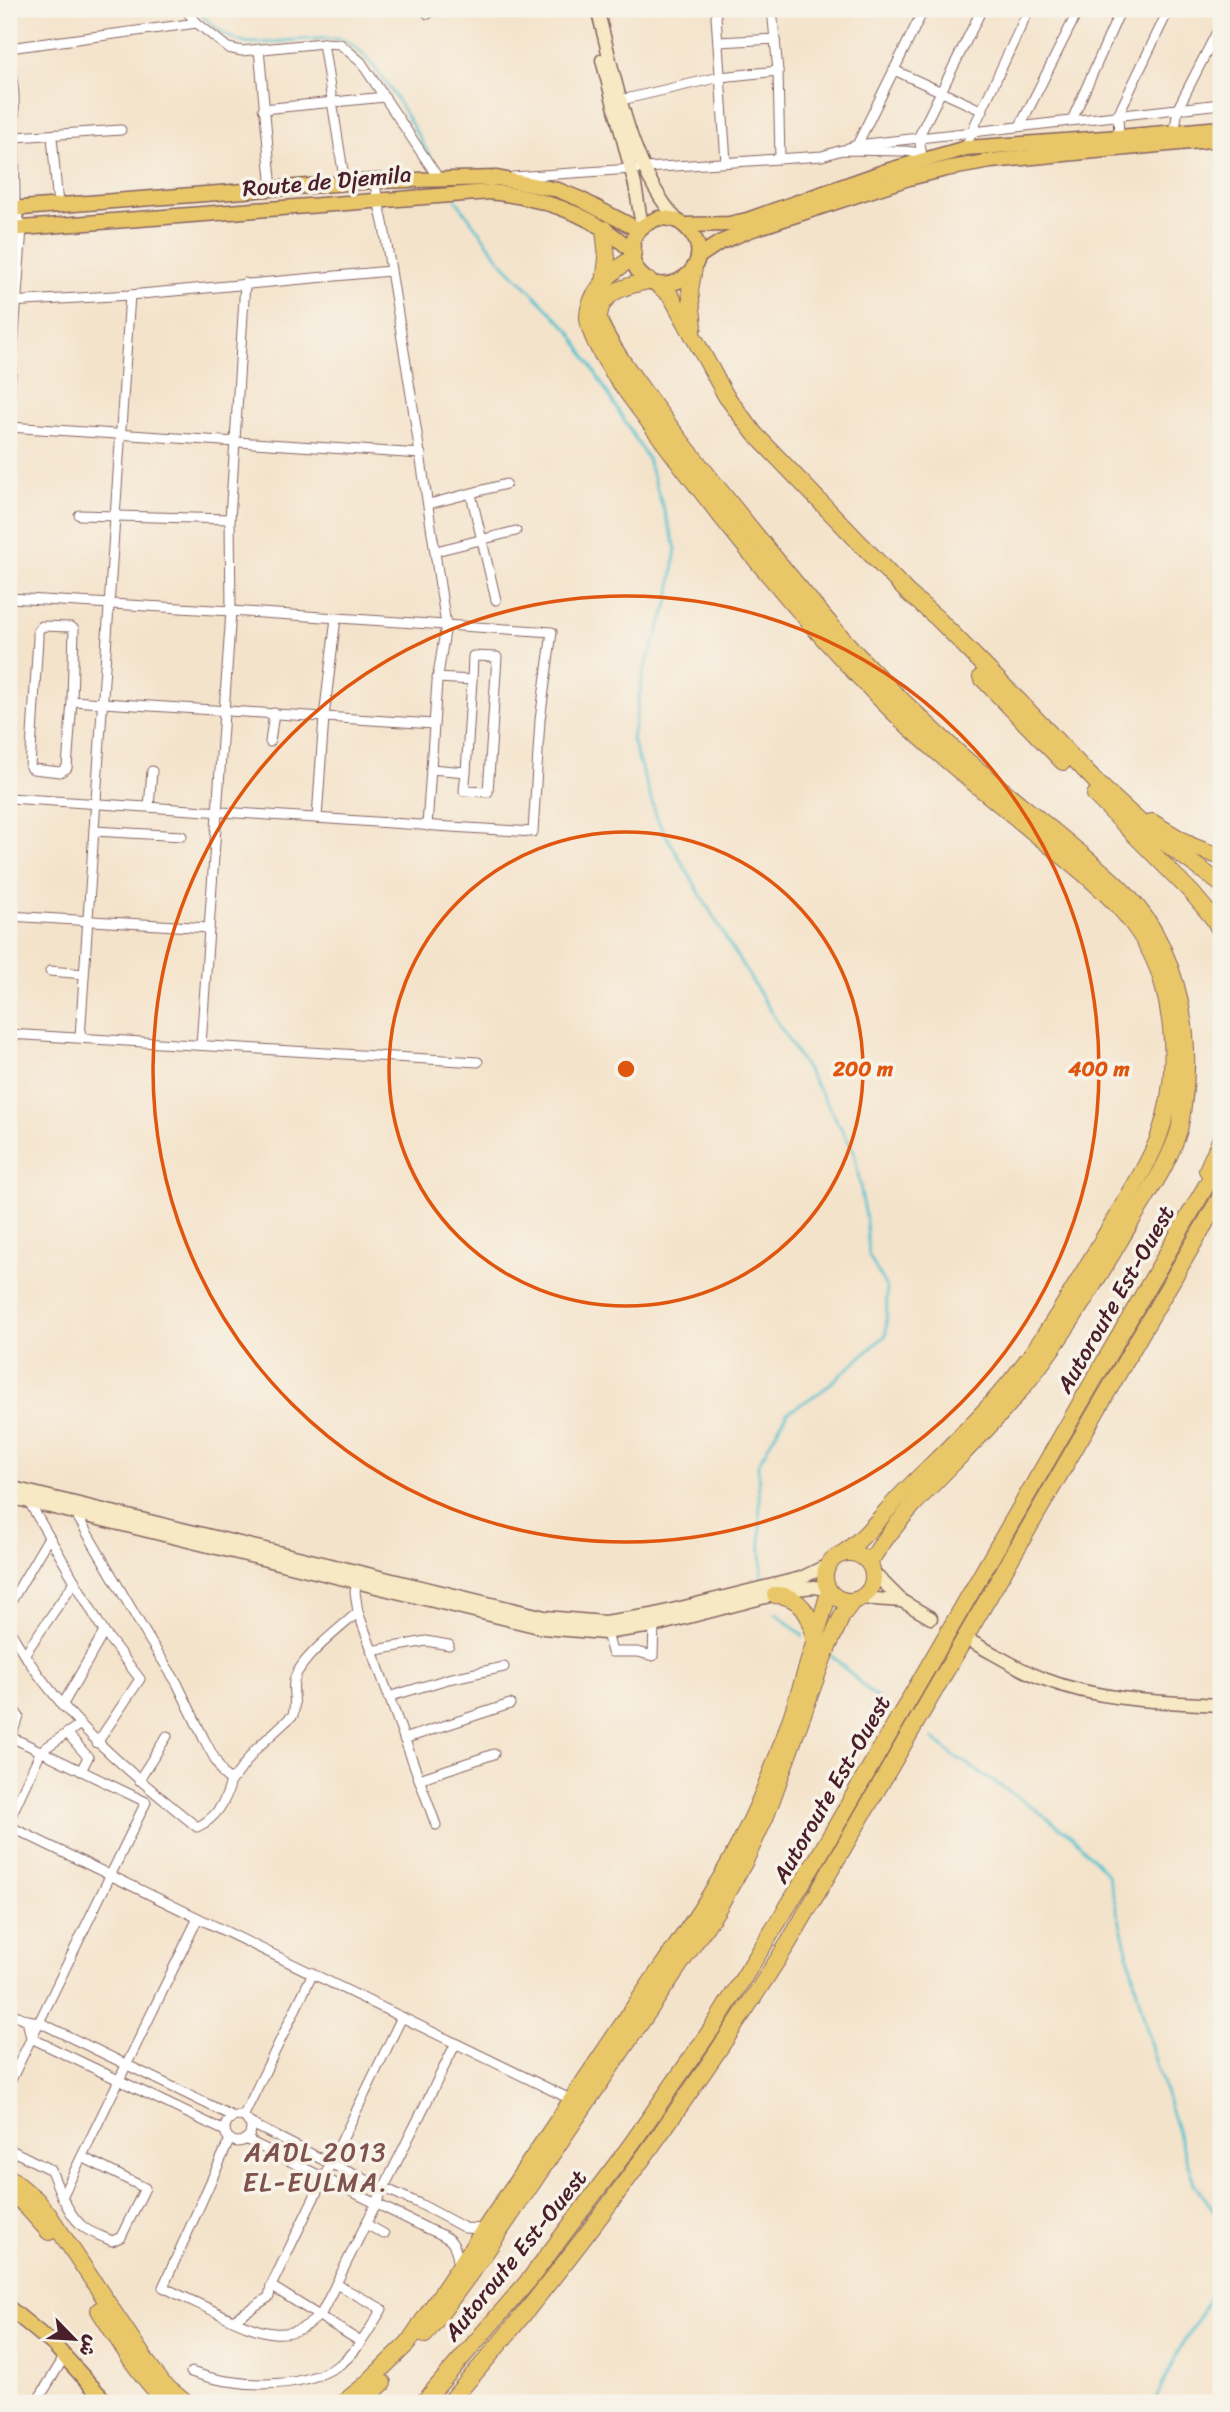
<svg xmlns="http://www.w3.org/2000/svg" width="1230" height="2412" viewBox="0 0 1230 2412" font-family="Sriracha,'Playpen Sans Arabic',sans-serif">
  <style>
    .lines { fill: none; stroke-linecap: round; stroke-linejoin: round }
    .stream { stroke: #56c1d0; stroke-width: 2.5 }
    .street-casing { stroke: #866463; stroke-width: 11 }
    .secondary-casing { stroke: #866463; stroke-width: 15 }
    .primary-casing { stroke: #866463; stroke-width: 17 }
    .highway-casing { stroke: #866463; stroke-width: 18 }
    .street { stroke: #fff; stroke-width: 9 }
    .secondary { stroke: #f6e9c3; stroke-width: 12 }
    .primary { stroke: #e9c769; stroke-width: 14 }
    .highway { stroke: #e9c769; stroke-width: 16 }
    .ring { fill: none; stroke: #e0560e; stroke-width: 3.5 }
    .labels { text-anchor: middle; stroke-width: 7; stroke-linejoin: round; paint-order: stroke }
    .street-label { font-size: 23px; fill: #4a1f2b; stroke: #f7f3e8 }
    .quarter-label { font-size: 26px; letter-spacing: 2px; fill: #80524e; stroke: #f7f3e8 }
    .centre { fill: #e0560e; stroke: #f7f3e8; stroke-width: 3.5 }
    .ring-label { font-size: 21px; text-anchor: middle; font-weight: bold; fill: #e0560e; stroke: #f7f3e8; stroke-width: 7; stroke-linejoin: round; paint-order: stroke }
  </style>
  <rect width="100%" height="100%" fill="#f7f3e8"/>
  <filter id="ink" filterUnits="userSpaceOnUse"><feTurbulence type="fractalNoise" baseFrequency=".0143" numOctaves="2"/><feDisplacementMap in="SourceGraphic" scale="14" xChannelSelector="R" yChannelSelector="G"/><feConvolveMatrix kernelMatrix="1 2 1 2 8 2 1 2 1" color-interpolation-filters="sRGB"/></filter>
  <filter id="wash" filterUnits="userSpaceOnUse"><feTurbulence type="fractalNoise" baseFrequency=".00686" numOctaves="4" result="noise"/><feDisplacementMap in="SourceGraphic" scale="28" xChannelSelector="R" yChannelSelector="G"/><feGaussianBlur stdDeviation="1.57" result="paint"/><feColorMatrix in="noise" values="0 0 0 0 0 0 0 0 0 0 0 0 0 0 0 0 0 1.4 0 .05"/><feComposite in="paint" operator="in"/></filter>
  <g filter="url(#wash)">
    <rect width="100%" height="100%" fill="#f4e3cb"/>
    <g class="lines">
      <g class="stream">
        <path d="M197 9C239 58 257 40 313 39 323 39 335 37 345 41 377 54 419 139 438 170"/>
        <path d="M456 200 501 261 570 331 647 458 676 548 669 601 643 674 632 740 658 821 728 942 819 1090 854 1151 866 1219 869 1256 887 1289 886 1335 823 1390 787 1413 758 1464 762 1580"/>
        <path d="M776 1613 803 1636"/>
        <path d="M832 1656 888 1709"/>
        <path d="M932 1738 950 1753 1031 1806 1073 1837 1108 1875 1153 2054 1194 2183 1221 2220"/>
        <path d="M1154 2403 1178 2352 1221 2279"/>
      </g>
    </g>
  </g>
  <g filter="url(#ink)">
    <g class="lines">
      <g class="street-casing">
        <g id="street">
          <path d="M185 9 197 23"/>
          <path d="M428 9V14"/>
          <path d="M772 9 778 71 780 159"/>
          <path d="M716 16 726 162"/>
          <path d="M718 42 776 39"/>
          <path d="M323 43 345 184"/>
          <path d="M9 48 197 23 228 48 242 51 323 43 340 44 361 62 439 179"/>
          <path d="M259 49 272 190"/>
          <path d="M9 52 14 95 15 209 22 228 9 401"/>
          <path d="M894 70 983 111"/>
          <path d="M621 100 720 77 778 71"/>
          <path d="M263 109 385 97"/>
          <path d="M1072 120 1121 9"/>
          <path d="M1020 126 1079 9"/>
          <path d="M52 136 58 206"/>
          <path d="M1174 136 1178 108 1221 24"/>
          <path d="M16 137 121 130"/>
          <path d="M1119 137 1118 115 1169 9"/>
          <path d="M857 145 924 9"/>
          <path d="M848 148 857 145 1221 104"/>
          <path d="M966 148 972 131 1029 9"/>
          <path d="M922 157 919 136 982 9"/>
          <path d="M513 177 822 156 842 150 905 151 921 153"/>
          <path d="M374 181 384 227 412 401 446 625 437 682 427 826"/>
          <path d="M9 302 130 295 390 271"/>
          <path d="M9 427 421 454"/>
          <path d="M471 494 496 600"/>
          <path d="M429 504 506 484"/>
          <path d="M79 515 230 519"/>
          <path d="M436 551 516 531"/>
          <path d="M9 598 231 611 230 519 245 283"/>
          <path d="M72 701 74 629 71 627 42 626 38 631V638L30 767 33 769 60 772 67 768 72 701 434 724"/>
          <path d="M270 742 274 713"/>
          <path d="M431 769 466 772 472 680 437 678"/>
          <path d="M466 772 464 791 488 792 497 657 473 656 472 680"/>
          <path d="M9 798C183 809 358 822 533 832L540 720 552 632 231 611C221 755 211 900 201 1045"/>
          <path d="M149 807 152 771"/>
          <path d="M317 818 324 717 336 618"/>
          <path d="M94 831 182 836"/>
          <path d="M9 916 209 928"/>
          <path d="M50 971 84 974"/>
          <path d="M9 1034 478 1062"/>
          <path d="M80 1037 130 295"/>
          <path d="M29 1502 104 1632 140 1679 97 1743"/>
          <path d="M76 1514 149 1639 177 1683 204 1739 223 1774 230 1780 235 1777 255 1750 293 1715C297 1703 292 1693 294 1682 297 1660 342 1627 358 1612"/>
          <path d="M357 1578 355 1592 358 1612 436 1825"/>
          <path d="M9 1605 49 1537"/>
          <path d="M9 1629C56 1713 123 1767 197 1827 216 1819 227 1800 231 1780"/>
          <path d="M606 1629 612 1652H638L653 1656 654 1626"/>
          <path d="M371 1651 426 1641 449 1645"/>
          <path d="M24 1655 75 1581"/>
          <path d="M388 1697 448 1679 504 1667"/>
          <path d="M9 1703 19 1717 10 1736"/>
          <path d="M62 1706 104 1632"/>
          <path d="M67 1733 88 1757 81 1771"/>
          <path d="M9 1736 146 1802 9 2084"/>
          <path d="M404 1739 510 1704"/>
          <path d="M419 1779 494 1754"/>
          <path d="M139 1780 167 1736"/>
          <path d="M9 1820 41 1751 79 1725"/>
          <path d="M9 1826 572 2100"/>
          <path d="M9 2012 27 2020 39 2022 234 2117"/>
          <path d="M27 2020 31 2038 225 2131"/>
          <circle cx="238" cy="2129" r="13"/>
          <path d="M243 2117 313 1973"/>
          <path d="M248 2122 329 2163 420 2204 465 2228 485 2229"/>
          <path d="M230 2139 163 2287C181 2296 199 2304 218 2313 254 2330 290 2349 322 2312L456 2043"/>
          <path d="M245 2139 426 2228C448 2237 457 2239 458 2265"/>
          <path d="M9 2149 51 2170C58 2188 69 2218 86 2229 94 2234 104 2237 112 2241L121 2237 145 2188 82 2157"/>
          <path d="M62 2197 198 1918"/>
          <path d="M366 2224 384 2234"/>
          <path d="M271 2286 361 2342"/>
          <path d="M233 2320 269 2297 271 2286 402 2017"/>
          <path d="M191 2372C234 2387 299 2391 339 2365 358 2352 370 2328 382 2309L336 2284"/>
          <path d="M36 2403 65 2356"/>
        </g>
      </g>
      <g class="secondary-casing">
        <g id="secondary">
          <path d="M597 9C616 78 629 167 678 221"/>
          <path d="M602 60 635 185 642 226"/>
          <path d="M9 1487 545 1617 604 1622 652 1615 801 1578 828 1565"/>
          <path d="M9 1497 543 1628 604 1633 654 1626 796 1589 814 1587 827 1589"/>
          <path d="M872 1571 902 1601 931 1618"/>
          <path d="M860 1598 902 1601"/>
          <path d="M972 1642C995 1654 1019 1670 1044 1679 1100 1701 1162 1702 1221 1705"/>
        </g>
      </g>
      <g class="primary-casing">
        <g id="primary">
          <path d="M9 209 374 181 497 178 558 190 580 199 639 230"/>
          <path d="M659 218C675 218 683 222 692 234 720 273 648 312 632 258 634 252 632 247 633 241 636 228 648 222 659 218Z"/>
          <path d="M686 225 729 224 747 220 883 172 966 148 1119 137 1221 128"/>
          <path d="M9 229 490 192C543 198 595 214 634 253"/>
          <path d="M698 257 719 243 750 230 909 178 946 169 991 161 1221 139"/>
          <path d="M9 2308 54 2345 107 2403"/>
        </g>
      </g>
      <g class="highway-casing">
        <g id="highway">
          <path d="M604 229 607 258 604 283"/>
          <path d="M632 258C613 271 589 291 588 316 587 343 632 399 649 422 721 520 799 616 883 702 928 747 979 787 1027 827 1080 871 1142 912 1162 981 1176 1031 1177 1087 1159 1136 1151 1159 1137 1181 1125 1202 1108 1231 1091 1259 1074 1288 1052 1325 1027 1364 998 1396 969 1429 936 1460 905 1491 883 1513 866 1538 840 1555"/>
          <path d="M649 281C629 285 601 291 599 316 597 347 804 594 836 631 872 673 913 711 953 748 992 783 1034 814 1074 848 1109 877 1142 903 1161 945 1185 997 1191 1049 1183 1106 1182 1113 1181 1122 1179 1130 1169 1164 1147 1195 1129 1225 1093 1286 1057 1349 1010 1403 964 1457 907 1502 869 1563"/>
          <path d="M658 285 671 296 726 396 755 434 908 593 937 618 1020 702 1095 781 1154 835 1221 884"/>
          <path d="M694 326 690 290 694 268"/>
          <path d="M981 677 1063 762"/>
          <path d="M1095 795 1192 893 1213 918 1221 932"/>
          <path d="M1152 822 1192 846 1221 857"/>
          <path d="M1207 1170 1221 1138"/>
          <circle cx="849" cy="1577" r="24"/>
          <path d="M775 1595C800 1595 813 1617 814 1640"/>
          <path d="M9 2177 37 2200 49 2215 147 2362 163 2384 186 2403"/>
          <path d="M9 2192 22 2202 49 2232"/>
          <path d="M99 2310C120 2342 139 2377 168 2403"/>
          <path d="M425 2335 483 2256 717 1910 745 1861 766 1816 824 1656 843 1614 853 1601"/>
          <path d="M343 2403 364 2386 408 2343C483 2232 558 2121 632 2010 674 1948 719 1890 750 1822 784 1750 807 1668 829 1592"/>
          <path d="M362 2403 383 2383"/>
          <path d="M423 2403 529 2280 630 2146 713 2027 817 1859 1221 1160"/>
          <path d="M449 2403C575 2259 687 2103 789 1942L1221 1196"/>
        </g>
      </g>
      <use href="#street" class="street"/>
      <use href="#secondary" class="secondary"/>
      <use href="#primary" class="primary"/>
      <use href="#highway" class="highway"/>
    </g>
  </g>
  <g class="ring">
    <circle cx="626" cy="1069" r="237"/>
    <circle cx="626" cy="1069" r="473"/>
  </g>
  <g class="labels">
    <g class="street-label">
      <text transform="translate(327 181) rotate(-5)" y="8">Route de Djemila</text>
      <text transform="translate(1115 1299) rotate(-60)" y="8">Autoroute Est-Ouest</text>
      <text transform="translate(831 1789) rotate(-60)" y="8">Autoroute Est-Ouest</text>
      <text transform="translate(515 2255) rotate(-51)" y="8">Autoroute Est-Ouest</text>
    </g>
    <g class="quarter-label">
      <text x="316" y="2161">AADL 2013<tspan x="316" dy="30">EL-EULMA.</tspan></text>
    </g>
  </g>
  <circle cx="626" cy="1069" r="10" class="centre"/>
  <g class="ring-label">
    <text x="863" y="1076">200 m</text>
    <text x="1099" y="1076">400 m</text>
  </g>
  <rect width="1230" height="2412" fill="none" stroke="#f7f3e8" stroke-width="35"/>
  <g transform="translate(74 2339) rotate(115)" stroke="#f7f3e8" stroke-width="5" paint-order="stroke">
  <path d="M0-5L12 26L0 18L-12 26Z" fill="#4a1f2b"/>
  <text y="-10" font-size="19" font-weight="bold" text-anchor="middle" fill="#4a1f2b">ش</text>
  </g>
</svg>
